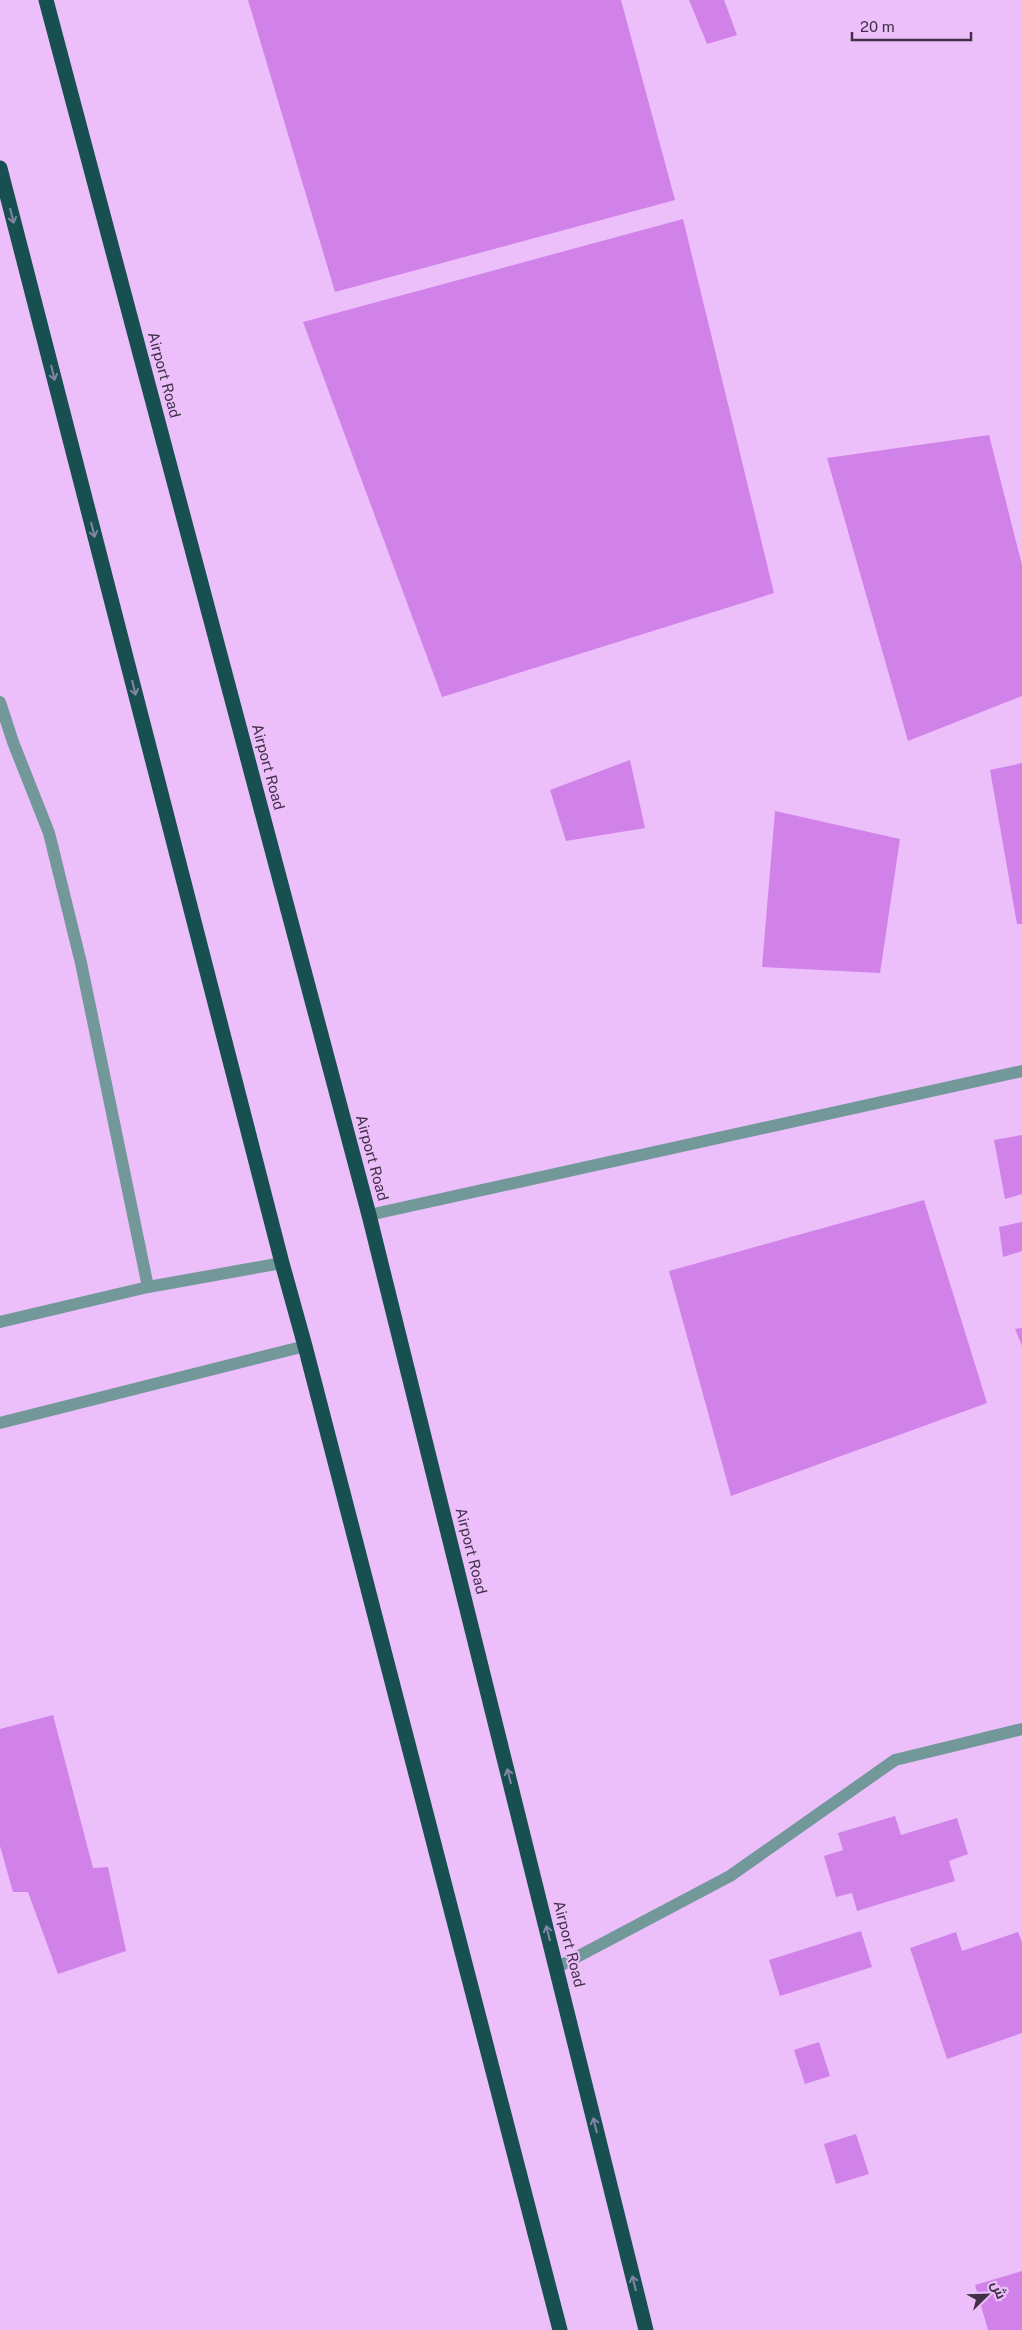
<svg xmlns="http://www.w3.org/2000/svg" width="1022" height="2330" viewBox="0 0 1022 2330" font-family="'Public Sans',Cairo,sans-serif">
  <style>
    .building { fill: #d082e9 }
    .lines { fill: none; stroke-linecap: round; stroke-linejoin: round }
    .minor { stroke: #729899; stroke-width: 12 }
    .highway { stroke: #184f50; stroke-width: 15 }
    .oneway { stroke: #8287a6 }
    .labels { text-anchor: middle; stroke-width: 4; stroke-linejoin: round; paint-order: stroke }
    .street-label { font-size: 15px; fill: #423048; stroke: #ecbffb }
  </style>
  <rect width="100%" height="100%" fill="#ecbffb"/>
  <g class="building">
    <path d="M248 0H621L675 200 335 292Z"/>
    <path d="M689 0H724L737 35 707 44Z"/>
    <path d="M683 219 774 593 442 697 303 322Z"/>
    <path d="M989 435 1022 565V696L908 741 827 458Z"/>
    <path d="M630 760 645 828 566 841 550 790Z"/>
    <path d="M1022 763V924H1017L990 770Z"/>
    <path d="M775 811 900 839 880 973 762 967Z"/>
    <path d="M1022 1135V1194L1005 1199 994 1140Z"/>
    <path d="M924 1200 987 1403 731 1496 669 1271Z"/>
    <path d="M1022 1222V1251L1003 1257 999 1227Z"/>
    <path d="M1022 1328V1346L1015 1329Z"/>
    <path d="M53 1715 93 1868 108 1867 126 1951 58 1974 28 1892H13L0 1846V1729Z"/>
    <path d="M895 1816 901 1835 957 1818 968 1854 949 1861 955 1881 857 1911 852 1893 836 1897 824 1856 843 1850 838 1833Z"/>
    <path d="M861 1931 872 1967 780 1996 769 1960Z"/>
    <path d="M956 1932 962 1951 1018 1932 1022 1942V2033L947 2059 910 1948Z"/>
    <path d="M819 2042 830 2076 805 2084 794 2050Z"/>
    <path d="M856 2134 869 2174 836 2184 824 2144Z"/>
    <path d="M1022 2271V2330H988L975 2285Z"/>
  </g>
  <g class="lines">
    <g class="minor">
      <path d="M0 702 13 742 49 833 81 963 148 1287"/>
      <path d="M369 1215 1022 1071"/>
      <path d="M0 1322 148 1287 282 1263"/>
      <path d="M0 1423 305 1346"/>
      <path d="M556 1968 730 1876 895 1760 1022 1729"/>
    </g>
    <g class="highway">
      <path d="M46 0 369 1215 646 2330"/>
      <path d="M0 168 282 1263 305 1346 560 2330"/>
    </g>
  </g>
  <defs><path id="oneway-shaft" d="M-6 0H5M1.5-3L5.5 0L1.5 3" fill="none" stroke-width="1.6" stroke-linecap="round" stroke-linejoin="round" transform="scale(1.25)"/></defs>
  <g class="oneway">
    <use href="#oneway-shaft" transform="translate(12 216) rotate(76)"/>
    <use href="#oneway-shaft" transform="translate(53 373) rotate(76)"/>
    <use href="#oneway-shaft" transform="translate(93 530) rotate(76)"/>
    <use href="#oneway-shaft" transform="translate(134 688) rotate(76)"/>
    <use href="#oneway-shaft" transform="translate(509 1776) rotate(-104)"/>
    <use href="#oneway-shaft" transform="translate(548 1933) rotate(-104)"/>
    <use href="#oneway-shaft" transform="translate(595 2125) rotate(-104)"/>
    <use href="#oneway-shaft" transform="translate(634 2283) rotate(-104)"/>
  </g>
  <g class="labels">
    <g class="street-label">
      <text transform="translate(164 375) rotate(75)" y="5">Airport Road</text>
      <text transform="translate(268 767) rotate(75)" y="5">Airport Road</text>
      <text transform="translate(372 1158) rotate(75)" y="5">Airport Road</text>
      <text transform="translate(471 1551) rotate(76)" y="5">Airport Road</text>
      <text transform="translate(569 1944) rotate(76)" y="5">Airport Road</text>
    </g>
  </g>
  <g transform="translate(987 2295) rotate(67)" stroke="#ecbffb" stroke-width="4" paint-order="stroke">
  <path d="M0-4L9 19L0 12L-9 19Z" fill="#423048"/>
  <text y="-8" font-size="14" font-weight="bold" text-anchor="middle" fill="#423048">ش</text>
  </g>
  <path d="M852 32v8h119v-8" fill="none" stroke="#423048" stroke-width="2.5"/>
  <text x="860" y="32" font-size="15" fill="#423048" stroke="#ecbffb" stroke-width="4" paint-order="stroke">20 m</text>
</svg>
